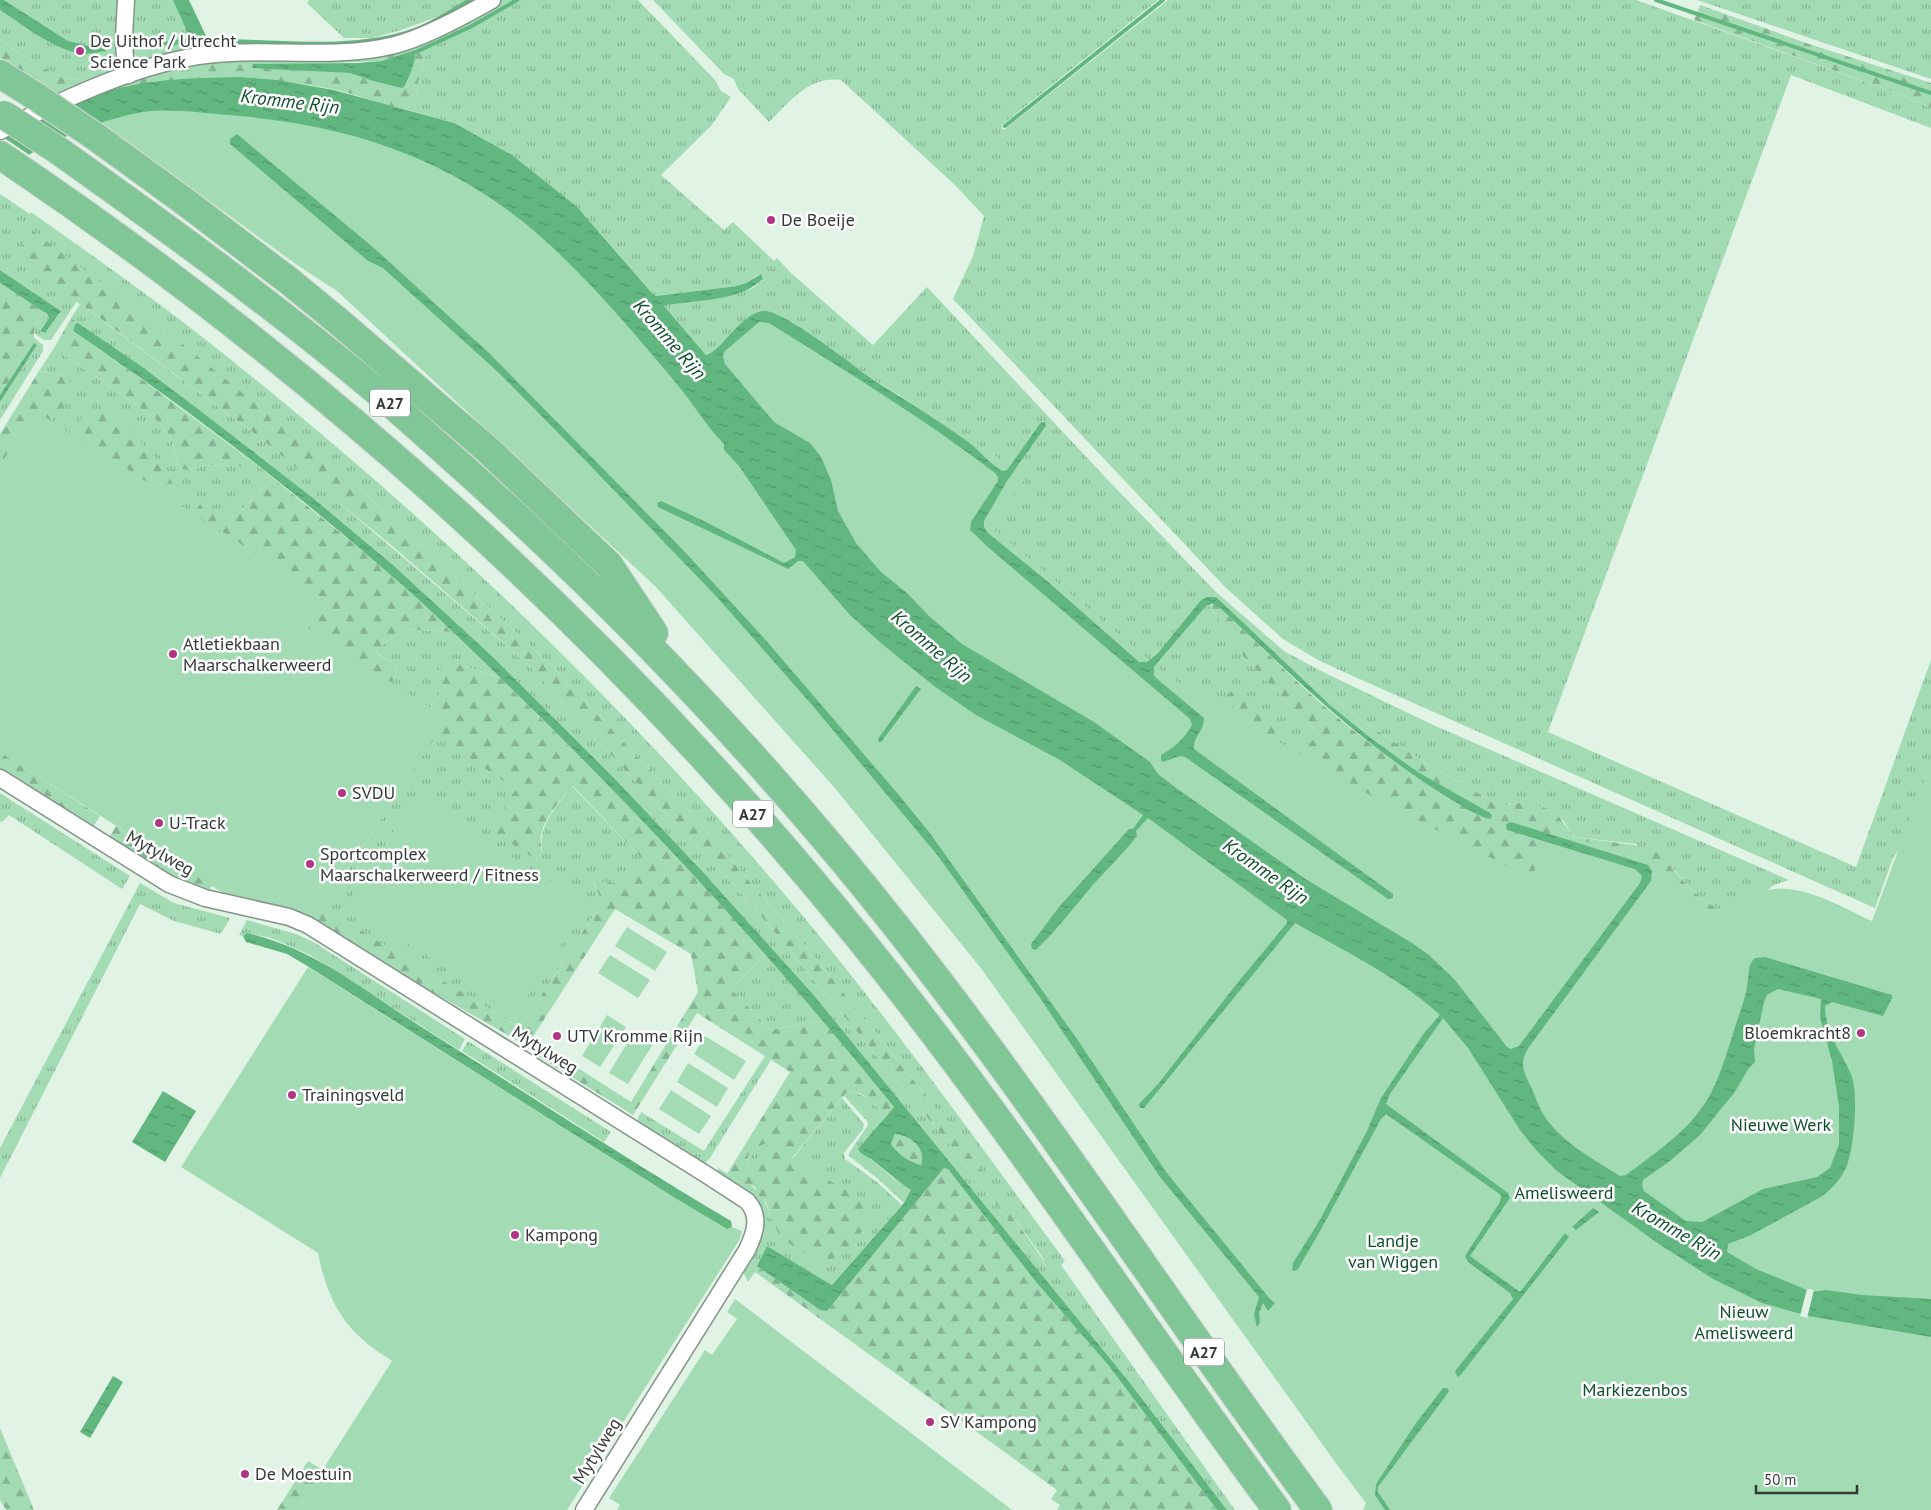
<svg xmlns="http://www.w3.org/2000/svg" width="1931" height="1510" viewBox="0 0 1931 1510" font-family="'PT Sans',sans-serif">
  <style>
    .grass { fill: url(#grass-tufts); fill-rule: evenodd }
    .forest { fill: url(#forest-firs); fill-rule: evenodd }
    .green { fill: #a3dcb4 }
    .water { fill: url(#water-ripples); fill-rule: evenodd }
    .pier { fill: #e1f3e5 }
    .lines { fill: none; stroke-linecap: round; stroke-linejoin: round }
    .stream { stroke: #61b77f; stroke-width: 4 }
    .minor-casing { stroke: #839487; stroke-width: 19 }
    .motorway-casing { stroke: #d2d4d3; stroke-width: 30 }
    .minor { stroke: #fff; stroke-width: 16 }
    .motorway { stroke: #81c697; stroke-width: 28 }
    .motorway-bridge-casing { stroke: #d2d4d3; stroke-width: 30; stroke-linecap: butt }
    .motorway-bridge { stroke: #81c697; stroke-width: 28 }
    .poi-dot { fill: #b23584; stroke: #fff; stroke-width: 2 }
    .labels { text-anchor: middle; stroke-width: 5; stroke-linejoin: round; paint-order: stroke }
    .shield { fill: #fff; stroke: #707572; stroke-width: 1 }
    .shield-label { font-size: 16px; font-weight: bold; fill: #333a35 }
    .poi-label { font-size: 18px; fill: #333a35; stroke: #fff; text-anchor: start }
    .street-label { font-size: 18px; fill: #333a35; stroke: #fff }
    .park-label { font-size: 18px; fill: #0c4e2a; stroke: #fff }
    .water-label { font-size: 19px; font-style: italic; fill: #0b4e29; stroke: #fff }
  </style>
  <defs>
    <pattern id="grass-tufts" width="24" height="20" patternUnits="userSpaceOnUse" patternTransform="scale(1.25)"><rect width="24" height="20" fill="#a3dcb4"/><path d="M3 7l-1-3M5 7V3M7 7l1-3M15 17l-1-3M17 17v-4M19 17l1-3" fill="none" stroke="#85b393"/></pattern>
    <pattern id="forest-firs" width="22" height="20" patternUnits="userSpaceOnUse" patternTransform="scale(1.25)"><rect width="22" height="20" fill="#a3dcb4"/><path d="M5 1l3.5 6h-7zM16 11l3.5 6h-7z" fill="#85b393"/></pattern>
    <pattern id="water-ripples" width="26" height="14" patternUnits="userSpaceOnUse" patternTransform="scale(1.25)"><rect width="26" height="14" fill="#61b77f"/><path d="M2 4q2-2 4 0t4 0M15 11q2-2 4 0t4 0" fill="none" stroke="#519669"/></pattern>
  </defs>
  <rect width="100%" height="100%" fill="#e1f3e5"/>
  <g class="grass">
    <path d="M4 0H121L118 32 117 63C109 69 101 76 91 79 61 86 24 55 0 40V10C21 23 50 47 74 52 84 54 96 51 106 51L105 47 80 45 68 41Z"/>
    <path d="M132 0H173L191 36 189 39C176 41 163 43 149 40L146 43 147 45H175L202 40 237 45 145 61 141 60 132 52Z"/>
    <path d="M309 0H483L467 9 451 12 398 31 372 38H344L307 3Z"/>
    <path d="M499 0H638L715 80 721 91 731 97 711 126 661 175 724 230 733 222 774 261 777 258 791 273 873 345 927 287 1106 478 1217 593 1214 597 1201 600 1158 653 1147 662 988 533 1007 481 1046 426 1044 421 1041 422 1007 470 938 420 867 375 791 322 735 330 711 354 706 355 664 306 665 305 729 296 753 288 763 280 759 274 746 283 737 286 656 296 651 292 600 233 454 123 405 109 423 97 416 93 424 58V40Z"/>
    <path d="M653 0H1158L1002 125V128L1004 130 1168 0H1636L1899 94 1931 108V128L1791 75 1548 732 1856 867 1931 660V802L1893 858 1875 908 1355 677 1318 660 1283 639 1226 588 953 299 973 256 984 216 956 186 841 80C808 76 791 101 769 122L738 89 734 79 724 74Z"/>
    <path d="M1697 0H1931V79Z"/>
    <path d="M0 194 30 214 31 212C90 254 149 295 206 340 412 502 604 683 775 883 879 1004 971 1133 1065 1261L1061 1265 1235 1510H1227L1130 1383 812 993 702 871 617 781 493 657 393 565 313 498 228 432 71 318 80 304 255 434 322 488 529 665 567 708 738 890 779 937 932 1123 1040 1260 1046 1266 1043 1258 926 1096 822 966 698 821 551 665 349 479 33 231 15 257 77 301 51 340H44L34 333V328L44 312 49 318 40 330 45 333 61 311 0 270Z"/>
    <path d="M33 337 43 345V351L0 420V402L37 345 34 343Z"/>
    <path d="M54 348 155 418 171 438 178 466 189 470 203 466 217 465 246 467 253 462 274 479 263 487 235 517 222 514 202 502 321 597 394 680 398 670C393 659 380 659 375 650L406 629 449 632 451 630 500 678 456 663 445 686 420 721 344 876 436 735 517 789 542 852C538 823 557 807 572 786L642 859 619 883 593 882 602 902 520 1028 323 908 161 854 0 752V466L34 410 66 377 39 371ZM111 413 148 450 176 489Z"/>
    <path d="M1209 605 1246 660 1319 734 1286 764 1154 667 1206 606Z"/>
    <path d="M1284 651 1319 670 1431 724 1789 880 1774 885 1765 892 1740 926 1692 891 1673 868 1636 844 1574 837 1563 820 1546 808 1518 803 1501 806 1432 767 1361 720 1299 673Z"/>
    <path d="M0 793 130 876 122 889 9 815 2 822 0 821Z"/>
    <path d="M140 883 174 903 230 918 221 934 174 921 140 904 0 1178V1148Z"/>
    <path d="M247 920 296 934 315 943 465 1039 459 1050 310 955 271 938 247 933 243 936 239 935Z"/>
    <path d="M766 954 824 1021 770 1030 731 989Z"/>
    <path d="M468 1041 611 1132 604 1142 462 1051Z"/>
    <path d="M765 1056 771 1060 710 1158 704 1164 636 1123 641 1112 704 1151Z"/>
    <path d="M853 1092 872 1099 884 1118 861 1154 868 1157 893 1178 912 1190 904 1203 878 1179 849 1156V1153L868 1125 867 1121 844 1096 846 1093Z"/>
    <path d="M842 1098 864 1124 863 1129 844 1153 845 1159 877 1182 902 1205 832 1285 767 1246 755 1272 748 1282 743 1272 761 1228 717 1175 718 1168 742 1183 750 1151 769 1141 747 1184C762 1190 767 1206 772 1220L792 1159Z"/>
  </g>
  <g class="forest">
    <path d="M1700 5 1809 44 1931 83V108L1899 94 1694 20Z"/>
    <path d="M0 40C24 55 61 86 91 79 101 76 109 69 117 63L115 72 61 97 0 58Z"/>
    <path d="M424 40 430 54 424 58 416 93 424 97 405 109C380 104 356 94 332 89 251 74 178 73 98 94L184 62ZM415 50C417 61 408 79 401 88L373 81 350 73 266 69 282 65 382 61Z"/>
    <path d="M33 231 181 343 349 479 551 665 698 821 822 966 926 1096 964 1146 1048 1267 1040 1260 932 1123 779 937 738 890 567 708 529 665 391 545 255 434 105 322 14 257Z"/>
    <path d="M0 283 44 312 34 328V343L0 395Z"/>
    <path d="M71 318 78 323 75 324 73 331 120 363 253 462 246 467 217 465 203 466 189 470 183 469 178 466 171 438 155 418 54 348Z"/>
    <path d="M39 371 66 377 70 382 69 398 52 421 34 410 0 466V434Z"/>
    <path d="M103 411 111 413C132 432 177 475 179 503L69 431C78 419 87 413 103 411Z"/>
    <path d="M274 479 385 569 451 630 450 632 406 629 375 650C379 659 393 659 398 670L394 680 390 682 304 625 321 597 194 513 202 501 222 514 235 517 263 487Z"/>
    <path d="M1217 593 1284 651 1299 673 1361 720 1432 767 1501 806 1518 803 1532 804 1546 808 1557 814 1574 837 1650 847 1660 854 1692 891 1740 926 1728 925 1578 844 1509 822 1609 862 1612 922 1286 764 1319 734 1246 660 1209 605H1215L1220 608C1267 652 1312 699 1363 738 1402 769 1443 795 1487 818L1489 813 1418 772 1372 739 1330 705 1214 597Z"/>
    <path d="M456 663 500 678 633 809 766 954 731 989 770 1030 824 1021 894 1107 884 1118C875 1103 866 1090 846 1093L792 1158 867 1203C871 1231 850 1248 828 1262L815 1260 781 1238 772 1220 766 1202 760 1197 755 1187 742 1183 727 1174 790 1072 697 1013 633 1115 536 1055 542 1045 631 1102 698 992 691 954 615 909 527 1046 327 932 221 874 205 895 106 843 116 826 161 854 324 908 520 1028 602 902 593 881 619 883 642 859 573 786C562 798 546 816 542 832 539 841 543 850 539 860L535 859 490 829 516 789 436 736 343 876 420 721 445 686 437 678 436 673C441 665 447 664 456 663ZM768 1142 744 1180 749 1164 747 1161 750 1151Z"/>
    <path d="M1237 686 1243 700 1281 731 1241 748 1232 742 1233 706 1225 697Z"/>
    <path d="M0 752 100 816 90 832 0 774Z"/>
    <path d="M895 1134C910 1137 927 1147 921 1165 910 1162 897 1154 891 1144Z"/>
    <path d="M944 1168 948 1169 1036 1282 1109 1366 1217 1510H1057L1060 1505 1051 1499 1057 1490 755 1272 757 1266 820 1310 827 1311Z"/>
    <path d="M0 1428 34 1510H6L0 1500Z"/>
    <path d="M308 1461 323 1470 297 1510H277Z"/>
  </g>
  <g class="green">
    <path d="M173 100 325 114 540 212 692 376 762 315 956 429 1026 477 993 528 1172 679 1375 798 1530 878 1555 834 1643 856 1679 893 1720 918C1729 911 1738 902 1748 897 1789 874 1835 904 1872 921L1931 762V1510H1363L1366 1503 1338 1466 980 967 834 787 655 586 337 291 297 265 94 117Z"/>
    <path d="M34 410 321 597 304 626 390 682 447 718 323 908 307 920 239 903 0 752V466Z"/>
    <path d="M416 796 586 904 517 1013 347 905Z"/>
    <path d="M627 927 667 952 655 971 615 946Z"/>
    <path d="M610 955 650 980 638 998 598 973Z"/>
    <path d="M308 967 675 1198 727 1229 732 1227 742 1231 740 1239 567 1510H297L392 1361C382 1354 370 1347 361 1338 336 1316 324 1285 318 1253L181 1167Z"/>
    <path d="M607 1015 626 1027 600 1067 582 1056Z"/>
    <path d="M634 1032 653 1044 628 1084 609 1073Z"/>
    <path d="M705 1036 746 1061 734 1080 694 1054Z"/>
    <path d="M688 1063 728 1088 717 1107 677 1082Z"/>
    <path d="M671 1090 711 1116 699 1134 659 1109Z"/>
    <path d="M735 1299 1012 1510H617L620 1505 609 1498 705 1350 712 1355 737 1319 727 1312Z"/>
  </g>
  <g class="water">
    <path d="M0 0H4L68 41 89 46 105 47 106 51C98 52 90 54 83 54 55 51 23 25 0 10Z"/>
    <path d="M173 0H189L207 38 218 40 231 39 232 43 202 40 175 45H147L146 42 149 40 162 42 190 38Z"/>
    <path d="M415 50C417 60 409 77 404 87L401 88 373 81 350 73 266 69 253 68 252 66 253 64 358 63 382 61Z"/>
    <path d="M239 77 277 80 334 90 454 123 512 155 577 207 651 292 656 296 737 286 746 283 761 274 763 279C742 299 710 299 683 303 677 304 669 304 664 306L706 355C719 354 743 310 765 311 785 312 849 362 868 376 901 398 935 418 967 441 979 450 989 463 1002 471L1007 470 1041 422H1045L1046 426 1007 481 984 521V527L988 533 1047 581 1139 662H1147L1158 653 1201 600 1207 597H1216L1330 705 1372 739 1418 772 1490 813 1492 816 1490 819C1474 815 1451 799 1436 790 1356 739 1289 673 1220 608L1212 604 1206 606 1154 667V675L1156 678 1204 718C1205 730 1192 738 1194 749L1393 894V898L1388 899 1185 757 1180 756 1163 762 1161 760V755C1175 747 1184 739 1192 725L1190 719 989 548 970 530 971 522 998 481V477L995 473C923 418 846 371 769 323L759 322 724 352 723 356 725 364 774 422 810 443 821 457 831 480 838 511 856 543 881 572 907 593 929 616 962 644 1094 722 1150 762 1158 774 1179 790 1307 880 1412 943 1429 955 1455 980 1507 1047 1511 1049 1519 1046 1640 883 1642 876 1635 869 1507 830 1506 824 1511 822 1648 865 1652 871 1651 881 1529 1047C1518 1063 1524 1073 1532 1089 1536 1098 1539 1108 1545 1117 1564 1144 1592 1158 1620 1176L1626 1175C1658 1151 1695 1127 1713 1089 1723 1068 1729 1046 1736 1024 1740 1012 1745 999 1747 987 1749 977 1747 965 1755 958L1765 957 1892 995V998L1883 1016 1832 1002 1825 1006C1825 1033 1841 1051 1851 1074 1859 1093 1854 1150 1846 1168 1840 1180 1832 1189 1821 1197L1751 1235 1728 1244 1727 1252 1756 1269 1812 1292 1826 1290 1862 1295 1931 1299V1337L1808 1316 1762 1303 1713 1279 1656 1242 1557 1171 1536 1150 1520 1130 1468 1048 1443 1018 1390 1094 1386 1104 1508 1193 1510 1198 1470 1256 1520 1292 1565 1233 1569 1237 1459 1377 1457 1376 1455 1371 1513 1299 1510 1293 1468 1262 1465 1256 1500 1202 1501 1195 1386 1114 1381 1119 1319 1233 1298 1269 1295 1271 1292 1270 1293 1263 1321 1218 1367 1131 1381 1098 1424 1033 1440 1015C1397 976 1345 951 1295 923L1144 1108H1140L1139 1104 1158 1084 1239 981 1287 923V920L1148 818 1136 831 1137 836C1123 854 1107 869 1092 886 1074 907 1057 930 1036 950L1032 949 1031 944 1059 907 1129 829H1133L1143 815 1060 760 976 715 934 686 882 644 850 615 803 561H798L788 569 658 507 657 503 661 501 704 521 784 563 795 557 796 550 739 466 724 450V444C706 426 693 403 676 383 637 336 596 288 551 246 459 160 353 125 229 115 202 113 171 108 143 112 92 121 44 145 0 171V137C32 123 65 105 98 94 143 79 192 78 239 77ZM1778 989 1821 999 1820 1018 1832 1061 1839 1107V1144L1830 1168 1817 1177 1763 1189 1702 1222 1686 1221 1644 1191 1642 1185 1643 1180 1670 1161 1700 1135 1734 1093 1749 1068 1755 1062 1754 1049 1764 1002 1767 995Z"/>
    <path d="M237 134 374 248 489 353 685 552 763 637 898 794 929 832 1077 1039 1166 1172 1270 1299 1275 1303 1268 1311 1263 1303 1259 1313 1260 1322 1257 1327 1254 1314 1259 1297 1160 1177 1038 995 938 856 812 705 716 596 579 454 499 373 383 268 368 261 230 144V139Z"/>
    <path d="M0 270 61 311 45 333 40 331 49 318 47 314 0 283Z"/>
    <path d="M78 323 145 369 228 432 313 498 393 565 493 657 617 781 702 871 812 993 1130 1383 1227 1510H1217L1109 1366 1036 1282 948 1169 944 1168 827 1311 820 1310 757 1266 767 1246 832 1285 904 1203 911 1190C897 1181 885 1170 871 1159 866 1156 861 1155 858 1149L894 1107C780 966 659 833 530 707 482 660 435 613 385 570 286 484 181 404 73 331L75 324ZM895 1134C910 1136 927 1148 921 1165 910 1162 897 1154 891 1144Z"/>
    <path d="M34 343 37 345 0 402V395Z"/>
    <path d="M916 686 921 689 881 742H879L878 739Z"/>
    <path d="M247 933C312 947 365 991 420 1026 523 1091 626 1159 731 1221L732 1227 727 1229 675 1198 304 964 287 954 246 942 243 936Z"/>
    <path d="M163 1091 196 1111 165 1162 132 1142Z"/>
    <path d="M1593 1208 1599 1212 1576 1230 1572 1227Z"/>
    <path d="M113 1376 123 1382 90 1438 80 1432Z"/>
    <path d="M1443 1388H1447L1449 1391 1445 1397 1378 1487V1492L1390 1510H1385L1375 1495 1376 1484 1416 1423Z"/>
  </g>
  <g class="pier">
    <path d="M0 135 31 156 0 173Z"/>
    <path d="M1807 1289 1814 1290 1807 1318 1800 1316Z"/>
  </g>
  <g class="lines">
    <g class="stream">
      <path d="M1656 0 1931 93"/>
      <path d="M232 41C288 43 358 50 412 31 433 24 451 11 470 0"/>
      <path d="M416 52 472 26 517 0"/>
      <path d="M1005 126 1163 0"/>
    </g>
    <g class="minor-casing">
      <g id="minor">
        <path d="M126 0C125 26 121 50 129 75"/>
        <path d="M0 131C60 101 133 66 198 56 264 46 331 61 395 45 426 37 464 16 492 0"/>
        <path d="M0 778 169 884 205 898 289 917 308 925 707 1175 747 1201C761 1216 755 1233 747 1250L584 1510"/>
      </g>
    </g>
    <g class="motorway-casing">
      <g id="motorway">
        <path d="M0 74 38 98"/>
        <path d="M96 137 188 204 289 281 338 321 488 450 609 565 654 633"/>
        <path d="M59 151C166 227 272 304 373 388 399 410 425 434 450 456 586 577 713 706 830 845 1007 1055 1155 1289 1318 1510"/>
        <path d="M0 155C323 372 616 637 860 939 1009 1123 1137 1321 1277 1510"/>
      </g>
    </g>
    <use href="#minor" class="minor"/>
    <use href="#motorway" class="motorway"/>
    <g class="motorway-bridge-casing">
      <g id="motorway-bridge">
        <path d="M38 98 96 137"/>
        <path d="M4 115 59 151"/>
      </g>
    </g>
    <use href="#motorway-bridge" class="motorway-bridge"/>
  </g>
  <g class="poi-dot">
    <circle cx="80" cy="51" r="5"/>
    <circle cx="771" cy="220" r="5"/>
    <circle cx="173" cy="654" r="5"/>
    <circle cx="342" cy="793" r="5"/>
    <circle cx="159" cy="823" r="5"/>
    <circle cx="310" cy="864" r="5"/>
    <circle cx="1861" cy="1033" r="5"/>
    <circle cx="557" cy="1036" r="5"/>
    <circle cx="292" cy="1095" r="5"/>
    <circle cx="515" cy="1235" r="5"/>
    <circle cx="930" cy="1422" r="5"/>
    <circle cx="245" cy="1474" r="5"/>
  </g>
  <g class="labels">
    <g class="shield">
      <rect x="370" y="389.5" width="40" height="27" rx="4"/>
      <rect x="733" y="800.5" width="40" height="27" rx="4"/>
      <rect x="1184" y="1338.5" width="40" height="27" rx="4"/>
    </g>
    <g class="shield-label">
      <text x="390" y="409">A27</text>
      <text x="753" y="820">A27</text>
      <text x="1204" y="1358">A27</text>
    </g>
    <g class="poi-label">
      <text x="90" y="47">De Uithof / Utrecht<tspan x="90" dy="21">Science Park</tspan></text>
      <text x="781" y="226">De Boeije</text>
      <text x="183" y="650">Atletiekbaan<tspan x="183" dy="21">Maarschalkerweerd</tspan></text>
      <text x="352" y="799">SVDU</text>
      <text x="169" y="829">U-Track</text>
      <text x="320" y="860">Sportcomplex<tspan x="320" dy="21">Maarschalkerweerd / Fitness</tspan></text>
      <text x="1851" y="1039" text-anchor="end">Bloemkracht8</text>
      <text x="567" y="1042">UTV Kromme Rijn</text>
      <text x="302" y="1101">Trainingsveld</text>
      <text x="525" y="1241">Kampong</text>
      <text x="940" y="1428">SV Kampong</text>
      <text x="255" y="1480">De Moestuin</text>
    </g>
    <g class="street-label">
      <text transform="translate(160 853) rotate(29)" y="6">Mytylweg</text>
      <text transform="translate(545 1050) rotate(32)" y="6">Mytylweg</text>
      <text transform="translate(597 1451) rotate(-58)" y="6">Mytylweg</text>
    </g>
    <g class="park-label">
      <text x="1781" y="1131">Nieuwe Werk</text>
      <text x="1564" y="1199">Amelisweerd</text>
      <text x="1393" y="1247">Landje<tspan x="1393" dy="21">van Wiggen</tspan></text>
      <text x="1744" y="1318">Nieuw<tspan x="1744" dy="21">Amelisweerd</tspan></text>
      <text x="1635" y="1396">Markiezenbos</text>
    </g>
    <g class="water-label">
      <text transform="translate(290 101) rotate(7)" y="7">Kromme Rijn</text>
      <text transform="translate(670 339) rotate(49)" y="7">Kromme Rijn</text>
      <text transform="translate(932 646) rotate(41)" y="7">Kromme Rijn</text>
      <text transform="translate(1266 871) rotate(35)" y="7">Kromme Rijn</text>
      <text transform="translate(1677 1230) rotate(30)" y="7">Kromme Rijn</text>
    </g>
  </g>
  <path d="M1756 1485v8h101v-8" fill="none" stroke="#333a35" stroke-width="2.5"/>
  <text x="1764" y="1485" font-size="15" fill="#333a35" stroke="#ffffff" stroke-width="4" paint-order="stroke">50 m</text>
</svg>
